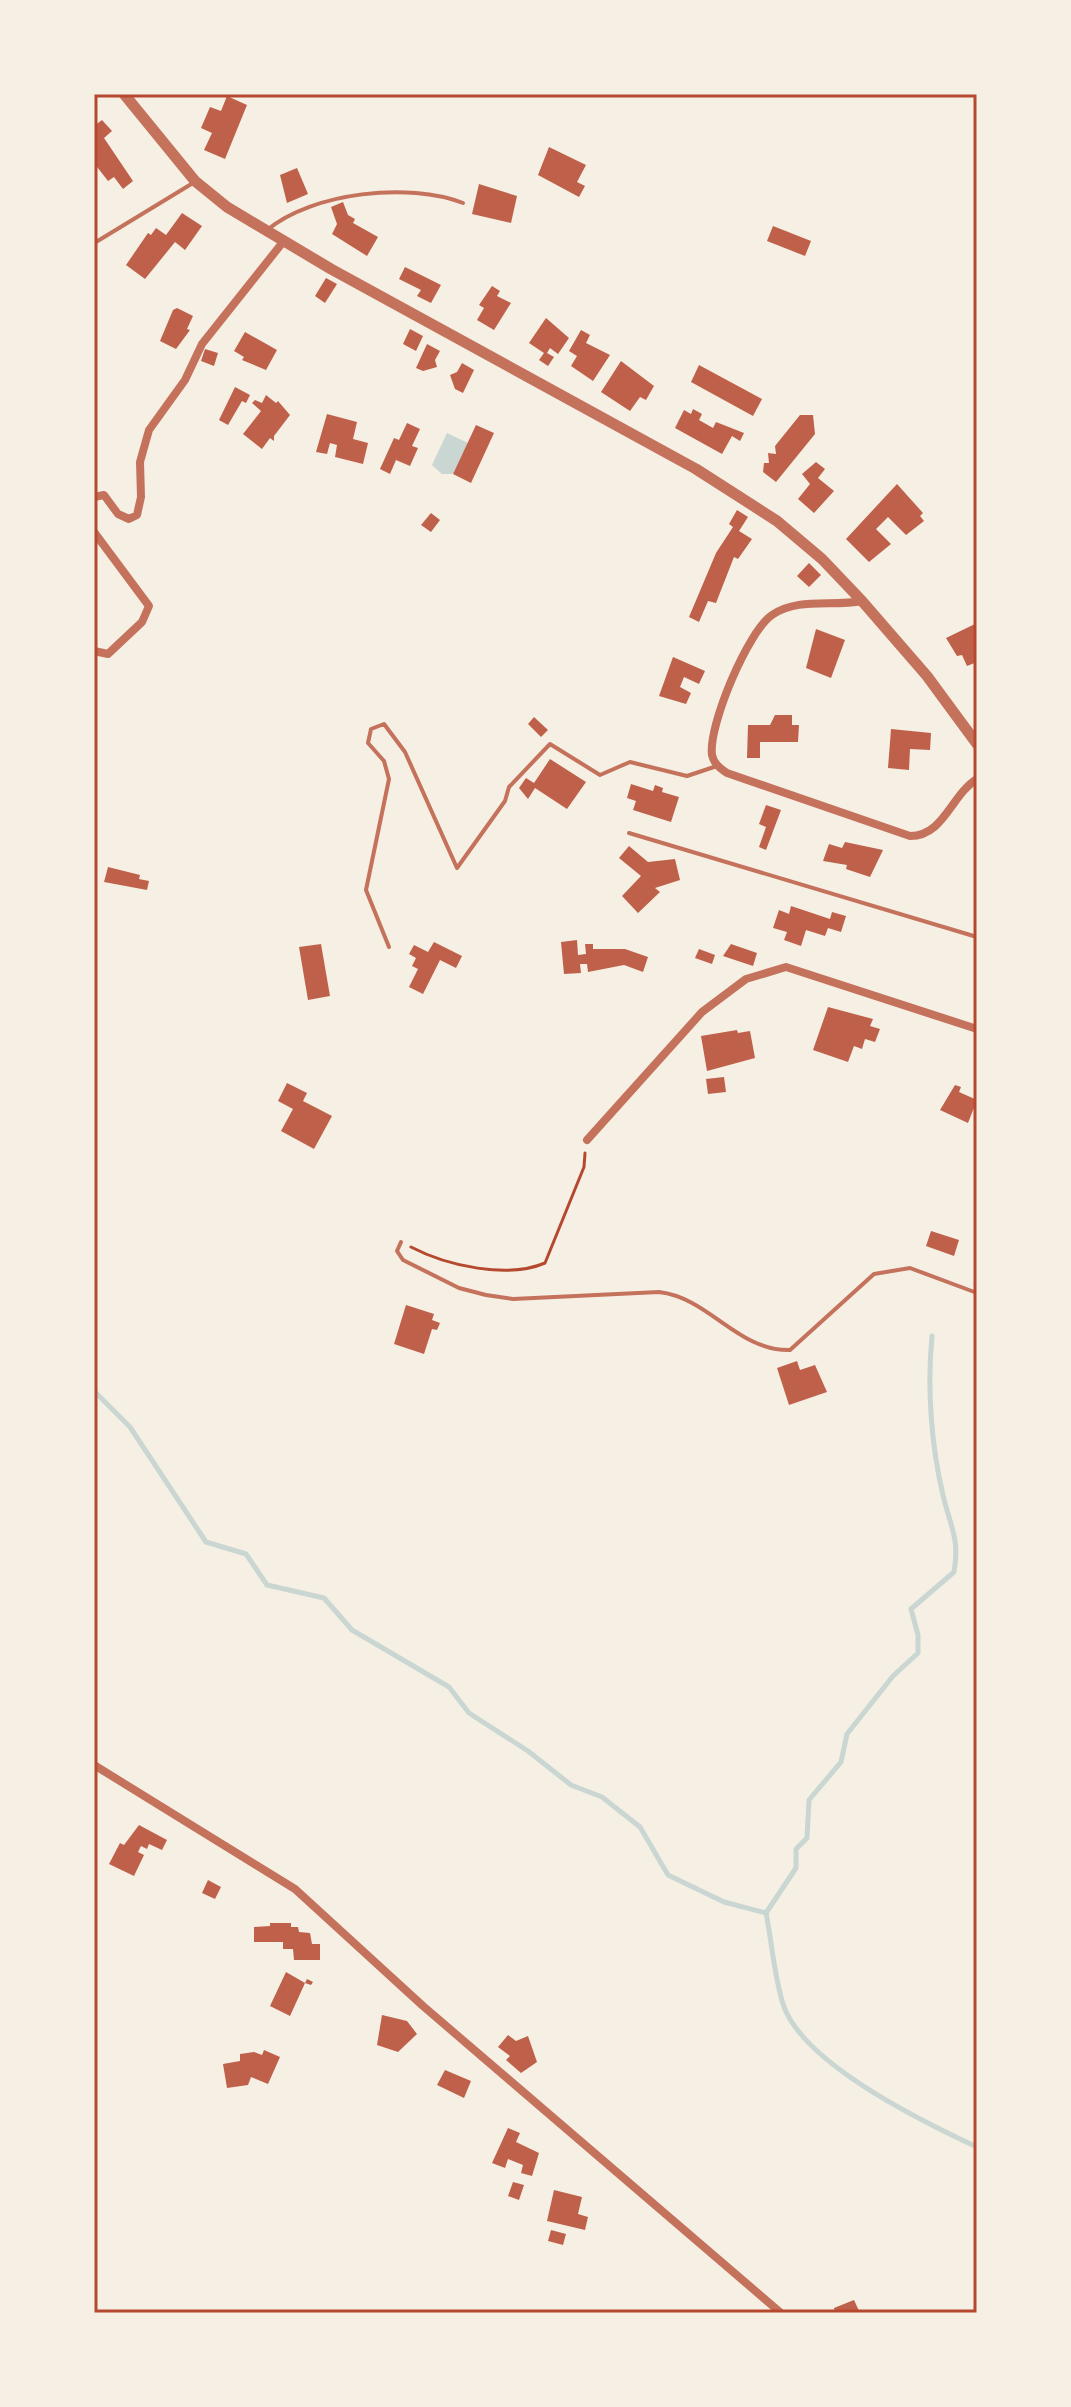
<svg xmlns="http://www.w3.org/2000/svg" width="1071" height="2407" viewBox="0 0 1071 2407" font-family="Signika,sans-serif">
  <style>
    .water { fill: #c9d6d2 }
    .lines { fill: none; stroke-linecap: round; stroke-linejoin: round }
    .stream { stroke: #c9d6d2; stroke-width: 5 }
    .building { fill: #bf614a }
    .path { stroke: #b5482f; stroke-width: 3 }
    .service { stroke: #c5725c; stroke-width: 4 }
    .minor { stroke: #c5725c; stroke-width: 8 }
    .tertiary { stroke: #c5725c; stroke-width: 11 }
    .neatline { fill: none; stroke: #b5482f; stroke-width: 3 }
  </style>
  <rect width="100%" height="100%" fill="#f6efe4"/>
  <path class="water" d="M447 433 468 443 453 474H442L432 465Z"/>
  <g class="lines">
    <g class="stream">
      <path d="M94 1391 130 1427 206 1542 246 1554 267 1585 324 1598 352 1630 449 1687 469 1713 528 1751 571 1785 602 1797 640 1827 668 1875 724 1902 766 1913C772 1943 774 1975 783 2004 802 2063 923 2122 977 2147"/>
      <path d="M766 1913 796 1868V1849L807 1838 809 1800 841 1762 847 1734 893 1676 918 1653V1635L911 1609 954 1572C960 1538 950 1526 943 1495 931 1445 927 1386 932 1336"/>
    </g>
  </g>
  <g class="building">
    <path d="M227 96 247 105 225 159 204 150 212 133 201 128 210 107 221 111Z"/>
    <path d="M102 120 112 131 104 138 133 181 123 189 114 177 108 181 94 163V126Z"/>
    <path d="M549 147 586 165 577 182 585 186 579 197 538 175Z"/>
    <path d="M297 168 308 194 287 203 280 175Z"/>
    <path d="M479 184 517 196 511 223 472 214Z"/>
    <path d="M343 202 348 215 355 219 353 223 378 237 367 256 332 234 337 224 331 207Z"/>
    <path d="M182 213 202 226 185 250 175 242 145 279 126 265 148 233 151 235 156 228 166 235Z"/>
    <path d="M773 226 811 241 805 256 767 241Z"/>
    <path d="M405 267 441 285 431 303 417 296 421 290 399 279Z"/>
    <path d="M326 278 337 284 325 303 315 296Z"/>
    <path d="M492 286 500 291 497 296 511 303 494 330 477 320 484 308 479 305Z"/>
    <path d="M177 308 193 316 187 329 190 330 176 349 160 341 173 310Z"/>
    <path d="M546 318 569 338 558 354 550 348 547 353 554 357 548 366 539 360 544 353 529 343Z"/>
    <path d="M410 329 423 336 416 351 403 344Z"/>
    <path d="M581 330 590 335 586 343 610 355 593 381 571 366 577 356 569 351Z"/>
    <path d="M245 332 277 350 266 370 242 360 244 357 234 351Z"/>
    <path d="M427 344 440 351 435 360 437 367 423 371 416 368Z"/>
    <path d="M205 349 218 353 214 366 201 361Z"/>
    <path d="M621 361 654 386 646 400 640 397 630 411 601 392Z"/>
    <path d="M462 363 474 370 463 393 455 389 450 375 457 372Z"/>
    <path d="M699 365 762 399 753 416 691 382Z"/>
    <path d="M235 387 250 395 246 403 242 401 228 425 219 420Z"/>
    <path d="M266 395 276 403 278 401 290 415 274 436V441L270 438 262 449 243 434 261 411 252 403 255 400 262 403Z"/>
    <path d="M693 409 702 414 699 420 713 428 716 422 744 433 740 441 732 436 722 454 675 428 684 410 691 414Z"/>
    <path d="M327 414 357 422 353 439 368 443 363 464 335 457 337 445 330 443 327 454 316 452Z"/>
    <path d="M800 415H813L815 434 776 482 763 472 764 463H769L768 453 776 454 775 446Z"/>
    <path d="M407 423 420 429 412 446 418 448 410 466 396 460 390 474 380 469 394 438 399 440Z"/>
    <path d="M476 425 494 433 471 483 453 474Z"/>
    <path d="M816 462 825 469 818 478 834 491 814 513 798 499 810 484 802 474Z"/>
    <path d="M897 484 923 513 920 516 924 521 906 535 888 517 876 529 891 544 869 562 846 539Z"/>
    <path d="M737 510 748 517 739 531 752 539 738 559 734 557 716 603 708 601 699 622 689 617 716 553 733 527 729 524Z"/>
    <path d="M431 513 440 520 431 532 421 525Z"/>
    <path d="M809 563 821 575 809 587 797 576Z"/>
    <path d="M977 623V662L967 666 962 655 957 656 946 638Z"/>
    <path d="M816 629 845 640 831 678 806 668Z"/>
    <path d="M673 657 705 671 699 684 684 677 680 687 691 693 686 704 659 696Z"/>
    <path d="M775 715H792V725H799L798 742H760V758H747L748 725H770Z"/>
    <path d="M534 717 548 730 541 737 528 724Z"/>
    <path d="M891 729 931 733 930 750 910 749 909 770 888 768Z"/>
    <path d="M550 759 586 782 567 809 535 788 528 799 519 788 526 778 534 783Z"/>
    <path d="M631 784 653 791 655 785 663 788 662 792 679 797 671 822 633 810 636 801 627 798Z"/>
    <path d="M766 805 781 810 766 850 759 847 766 827 759 824Z"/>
    <path d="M845 842 883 850 870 877 846 869 847 865 823 861 829 844 842 848Z"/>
    <path d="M629 846 648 862 675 859 680 880 655 888 660 892 638 913 622 896 641 876 619 858Z"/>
    <path d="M108 867 140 875 139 879 149 881 147 890 104 882Z"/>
    <path d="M791 906 830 919 832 912 846 916 841 932 828 928 825 936 806 930 801 946 784 940 787 932 773 928 779 910 789 914Z"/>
    <path d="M577 940 578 955 586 954 585 944H593V949H625L648 957 643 972 624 965 588 972 587 964H580L581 973 564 974 561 942Z"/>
    <path d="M434 942 462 956 456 968 440 960 423 994 409 987 418 969 412 966 416 958 409 954 414 945 428 952Z"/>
    <path d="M321 944 330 996 308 1000 299 947Z"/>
    <path d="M731 944 757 953 753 966 723 956Z"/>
    <path d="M699 949 715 955 712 964 695 958Z"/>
    <path d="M828 1007 873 1019 870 1026 880 1029 875 1042 865 1039 862 1049 854 1046 848 1062 813 1050Z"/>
    <path d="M737 1030 738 1033 750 1031 755 1058 707 1071 701 1036Z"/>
    <path d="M724 1077 726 1092 708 1094 706 1079Z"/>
    <path d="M287 1083 307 1093 303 1101 332 1116 314 1149 281 1131 293 1109 278 1101Z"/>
    <path d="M955 1085 961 1087 959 1092 977 1100 968 1123 940 1110Z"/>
    <path d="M931 1231 959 1240 954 1256 926 1246Z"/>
    <path d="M406 1305 434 1314 432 1320 440 1323 437 1330 432 1329 424 1354 394 1344Z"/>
    <path d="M797 1361 800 1370 815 1365 827 1392 789 1405 777 1368Z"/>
    <path d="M139 1825 167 1840 162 1850 149 1844 147 1849 141 1846 138 1852 144 1855 134 1876 109 1864 120 1843 124 1845Z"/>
    <path d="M208 1880 221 1887 215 1899 202 1893Z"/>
    <path d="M270 1923H291V1927H298L299 1932 310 1933 312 1944H320V1960H294L293 1949H283V1942H254V1927L270 1926Z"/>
    <path d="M286 1972 305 1983 307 1979 313 1982 311 1985 305 1983 290 2016 270 2006Z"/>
    <path d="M382 2015 407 2021 417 2034 398 2052 377 2045Z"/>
    <path d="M508 2035 516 2041 528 2036 537 2062 521 2073 506 2060 510 2056 498 2047Z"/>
    <path d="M264 2050 280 2057 268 2084 251 2077 248 2085 227 2088 223 2064 240 2061V2054L254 2052 262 2055Z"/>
    <path d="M445 2070 471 2081 464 2098 437 2085Z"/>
    <path d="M508 2128 520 2133 516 2142 539 2153 532 2176 521 2173 523 2165 508 2159 505 2168 492 2163Z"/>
    <path d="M513 2182 524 2185 519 2200 508 2196Z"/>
    <path d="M554 2190 582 2197 578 2214 588 2217 585 2230 547 2221Z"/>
    <path d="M551 2230 566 2234 563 2245 548 2241Z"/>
    <path d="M854 2300 860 2313H835L834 2308Z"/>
  </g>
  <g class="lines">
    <path class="path" d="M411 1247C447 1266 508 1279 545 1263L584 1167 585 1153"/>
    <g class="service">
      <path d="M267 230C313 192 409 182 463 203"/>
      <path d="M94 238 96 242 193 183"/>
      <path d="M629 833 977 937"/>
      <path d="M389 947 366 890 389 779 384 761 368 743 371 729 384 724 405 752 457 868 505 801 509 787 550 744 600 775 630 762 687 776 717 766"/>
      <path d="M401 1242 397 1251 403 1260 459 1288 486 1295 513 1299 659 1292C710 1298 737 1351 790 1350L874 1274 910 1268 977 1293"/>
    </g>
    <g class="minor">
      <path d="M94 497 104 495 118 514 129 519 137 515 141 497 140 462 149 430 185 380 202 344 283 242"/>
      <path d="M94 532 149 606 142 622 108 654 94 651"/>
      <path d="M862 601C832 607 798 597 772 615 748 631 708 726 712 755 714 764 720 768 727 773L910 836C944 836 951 795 977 779"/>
      <path d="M587 1140 702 1012 746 979 786 967 977 1029"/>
      <path d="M94 1765 295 1889 423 2006 781 2313"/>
    </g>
    <path class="tertiary" d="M124 94 195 181 227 207 331 269 696 469 777 521 822 559 862 601 927 676 977 744"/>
  </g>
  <rect width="1071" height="2407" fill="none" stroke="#f6efe4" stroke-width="192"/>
  <rect x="96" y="96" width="879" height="2215" class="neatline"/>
</svg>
